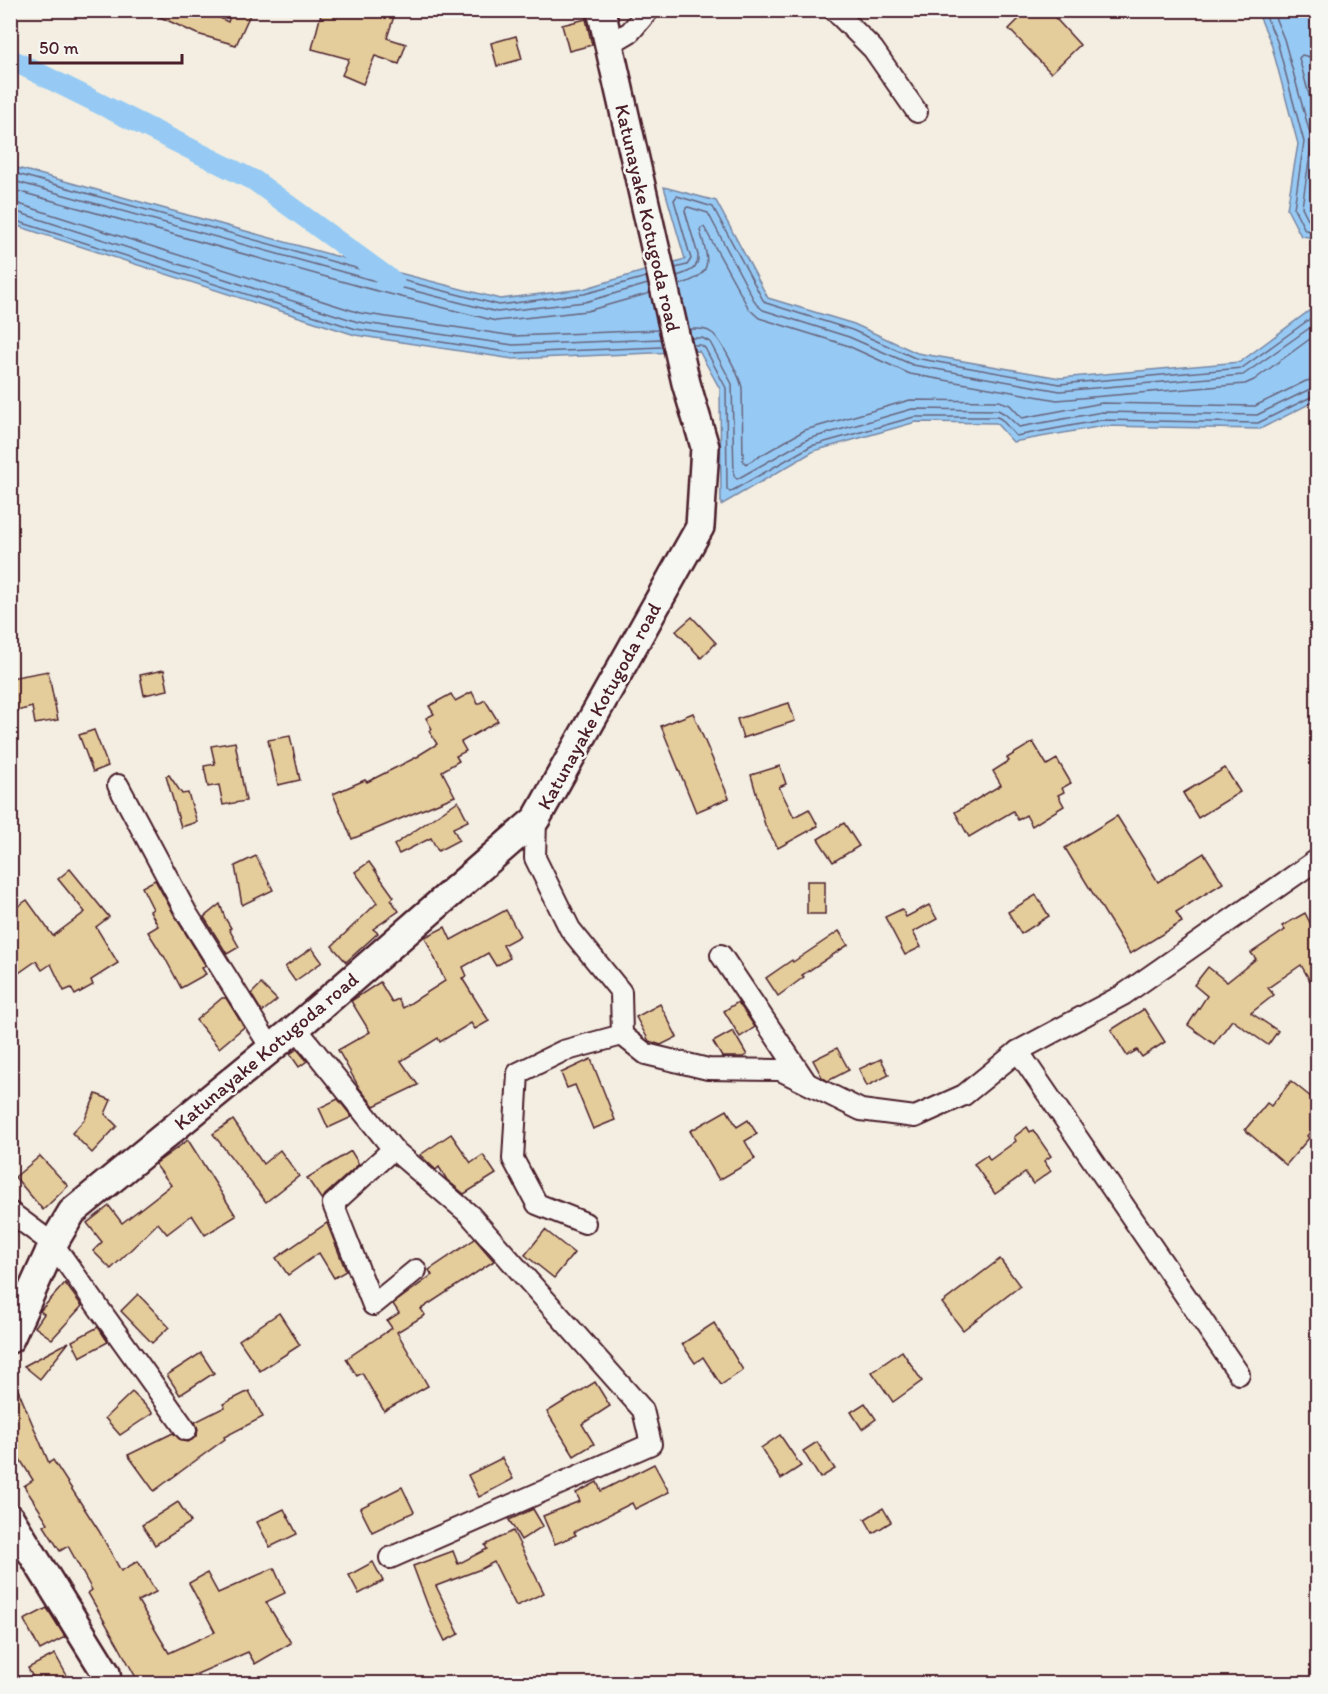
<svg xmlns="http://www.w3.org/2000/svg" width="1328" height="1694" viewBox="0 0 1328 1694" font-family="Itim,sans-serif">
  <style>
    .water { fill: #96caf4; stroke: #7886a4; stroke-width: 1.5 }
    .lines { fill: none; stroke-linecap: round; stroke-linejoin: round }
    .shore { stroke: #68637b; stroke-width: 1.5 }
    .canal { stroke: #96caf4; stroke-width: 21 }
    .building { fill: #e5cc9b; stroke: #4a1f2b; stroke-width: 1.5 }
    .street-casing { stroke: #4a1f2b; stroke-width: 24 }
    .secondary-casing { stroke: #4a1f2b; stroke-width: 32 }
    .street { stroke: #f6f6f2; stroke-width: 20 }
    .secondary { stroke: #f6f6f2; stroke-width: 27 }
    .labels { text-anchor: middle; stroke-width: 5; stroke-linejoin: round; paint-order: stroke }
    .street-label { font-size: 20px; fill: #4a1f2b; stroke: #f6f6f2 }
  </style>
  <rect width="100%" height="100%" fill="#f3eee1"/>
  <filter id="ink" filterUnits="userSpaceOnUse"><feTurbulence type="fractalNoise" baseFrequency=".0167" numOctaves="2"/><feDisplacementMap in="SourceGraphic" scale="12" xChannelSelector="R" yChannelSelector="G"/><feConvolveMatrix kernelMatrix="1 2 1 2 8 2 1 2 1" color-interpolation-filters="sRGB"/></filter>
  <g filter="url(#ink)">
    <g class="water">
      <path d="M1257 11H1307L1318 45 1317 238 1301 236 1287 209 1298 144 1271 43Z"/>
      <path d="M10 166 372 266 500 299 583 289 685 259 664 187 716 201 768 298 854 324 917 353 1060 378 1240 362 1317 305V400L1260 429 1103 426 1013 442 996 423 916 422 814 451 721 505 720 389 699 351 513 359 355 335 11 224Z"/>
    </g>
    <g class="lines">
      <g class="shore">
        <path d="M1263 10 1277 41 1304 142 1294 208 1305 230 1318 232"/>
        <path d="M1272 10 1284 39 1312 141 1302 207 1310 223 1318 224"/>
        <path d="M1318 59 1302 55 1299 58 1318 128"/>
        <path d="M10 172 370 272 499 305 584 294 646 277"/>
        <path d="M10 180 368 279 497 312 585 302 648 284"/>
        <path d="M10 189 366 288 496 321 587 311 650 293"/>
        <path d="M10 203 19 204 360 313 514 336 659 330"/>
        <path d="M10 212H17L358 322 513 345 661 339"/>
        <path d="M10 219 356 329 513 353 662 347"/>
        <path d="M675 268 687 265 691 259 674 200 677 196 713 207 763 300 766 303 852 330 915 358 1060 384 1242 368 1318 313"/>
        <path d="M677 276C689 272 699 269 698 255L685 211 686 208 688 207 708 213 756 304 763 310 849 337 913 365 1060 391 1243 375 1318 322"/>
        <path d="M679 285C716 274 708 260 700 230L701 228 704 227 749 309 759 318 846 345 910 374 1057 400 1245 384 1254 380 1318 333"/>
        <path d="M689 329C697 329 705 328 712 333 721 339 740 377 742 388L743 461 746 464 805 430 910 400 999 401 1010 405 1022 418 1102 403 1255 406 1306 381 1318 379"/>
        <path d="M691 338H702L710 342 732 384 734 476 737 479 808 439 912 409 998 410 1005 414 1019 427 1102 412 1257 415 1310 389 1318 388"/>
        <path d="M693 345H700L705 348 726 388 727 489 730 492 811 446 914 417H997L1001 419 1016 436 1102 420 1258 423 1313 396 1318 395"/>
      </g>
      <path class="canal" d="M10 59 255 181 394 282"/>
    </g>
    <g class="building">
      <path d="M145 10H204L228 22 232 10H252L236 45 197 34Z"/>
      <path d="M322 10H396L387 38 406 44 399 64 375 56 363 84 342 75 349 59 312 49Z"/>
      <path d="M1028 10H1048L1080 45 1051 73 1009 29Z"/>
      <path d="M586 19 592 45 569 51 562 25Z"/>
      <path d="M516 36 522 59 497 66 491 43Z"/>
      <path d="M692 617 716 643 701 658 676 631Z"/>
      <path d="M164 670 168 690 144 695 140 675Z"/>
      <path d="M48 671 58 720 35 724 32 707 10 713V678Z"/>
      <path d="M472 692 478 704 485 700 498 721 461 742 466 751 456 756 459 761 442 771 455 796 352 839 333 794 365 780 367 782 419 756V755L437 744 429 731 432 729 426 718 434 714 429 706 451 694 455 701Z"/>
      <path d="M789 703 795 721 743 738 737 719Z"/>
      <path d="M693 713 729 798 696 812 661 726Z"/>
      <path d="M94 730 108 766 93 772 79 735Z"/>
      <path d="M290 736 300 780 278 785 268 740Z"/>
      <path d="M235 742 246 801 223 805 219 785 208 787 204 766 215 764 211 746Z"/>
      <path d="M1033 742 1047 765 1057 759 1071 783 1062 788 1064 792 1058 795 1064 806 1032 826 1026 815 1018 820 1013 811 969 837 955 812 1001 785 993 771 1009 761 1007 758Z"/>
      <path d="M780 766 786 784 779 787 794 817 809 809 818 826 778 848 765 825 751 775Z"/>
      <path d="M1225 768 1240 792 1198 818 1183 793Z"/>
      <path d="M169 775 182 794 188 793 197 822 181 827 166 776Z"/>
      <path d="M458 801 468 821 453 828 459 840 438 851 431 838 399 854 394 845Z"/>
      <path d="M1117 816 1158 882 1204 853 1223 883 1176 912 1182 922 1130 954 1065 848Z"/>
      <path d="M844 823 859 846 833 862 818 839Z"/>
      <path d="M256 856 273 890 242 905 235 866Z"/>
      <path d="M369 862 394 897 391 900 399 911 373 929 378 933 346 962 332 946 377 903 355 872Z"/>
      <path d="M70 869 109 917 96 927 118 963 91 980 93 985 75 995 71 988 64 991 51 964 42 970 36 961 10 979V912L27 900 53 936 85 912 58 879Z"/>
      <path d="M155 880 176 918 206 966 202 968 206 974 181 988 164 956H163L148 932 158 926 150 911 153 909 142 887Z"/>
      <rect x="807" y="881" width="18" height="33"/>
      <path d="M1036 895 1049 916 1021 934 1008 912Z"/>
      <path d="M220 904 225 918 231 928 229 929 239 947 227 954 204 917Z"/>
      <path d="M929 905 937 919 913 932 921 947 905 955 885 917 902 909 906 917Z"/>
      <path d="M506 910 520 936 503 945 510 958 496 966 488 953 463 967 467 976 462 978 489 1021 475 1029 471 1023 440 1042 438 1038 401 1061 418 1085 374 1106 360 1089 338 1050 370 1032 351 1001 380 982 392 1002 398 999 403 1008 445 981 425 937 445 927 451 940Z"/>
      <path d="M1305 913 1317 936V993L1301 965 1268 988 1274 995 1251 1013 1278 1031 1268 1045 1232 1020 1214 1044 1188 1025 1207 996 1194 985 1208 967 1227 982 1256 959 1251 953 1285 930 1282 926Z"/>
      <path d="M839 931 848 945 802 975 804 977 778 996 766 978 792 960 793 962Z"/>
      <path d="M312 948 322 962 295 981 285 967Z"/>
      <path d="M261 984 277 1000 262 1012 251 994Z"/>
      <path d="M222 998H226L244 1027 219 1048 196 1020Z"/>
      <path d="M738 1002 755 1027 740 1037 724 1011Z"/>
      <path d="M660 1004 677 1037 661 1045 649 1041 636 1017Z"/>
      <path d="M1144 1009 1165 1042 1142 1057 1137 1050 1127 1056 1111 1030Z"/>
      <path d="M733 1031 747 1055 743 1057H722L713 1042Z"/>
      <path d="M837 1048 849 1070 828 1081 822 1077 813 1060Z"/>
      <path d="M297 1049 307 1061 299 1067 290 1054Z"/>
      <path d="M591 1059 615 1120 593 1129 575 1085 567 1088 561 1073Z"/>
      <path d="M881 1059 889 1075 867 1086 859 1069Z"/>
      <path d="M1291 1081 1317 1102V1123L1307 1136 1309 1138 1286 1165 1245 1130 1267 1103 1271 1106Z"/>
      <path d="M96 1094 111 1100 105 1114 117 1126 92 1153 72 1133 85 1119Z"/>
      <path d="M338 1099 352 1117 328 1128 319 1108Z"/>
      <path d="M727 1110 737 1127 748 1120 757 1134 745 1141 755 1159 719 1180 690 1131Z"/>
      <path d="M233 1120 263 1164 280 1150 299 1176 266 1202 213 1134Z"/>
      <path d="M1027 1127 1030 1132 1033 1130 1051 1156 1044 1161 1051 1171 1033 1184 1025 1173 995 1194 974 1164 987 1155 990 1160 1016 1141 1014 1137Z"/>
      <path d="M451 1134 471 1163 483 1155 496 1174 464 1194 447 1180 439 1167 436 1170 420 1155Z"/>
      <path d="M188 1140 236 1216 205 1235 192 1215 167 1234 158 1223 111 1269 93 1251 102 1242 87 1223 109 1206 122 1223 171 1185 155 1164Z"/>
      <path d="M351 1151 359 1164 325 1195 322 1200 307 1178Z"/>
      <path d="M40 1156 68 1186 43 1210 15 1177Z"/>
      <path d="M327 1223 346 1271 334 1278 319 1253 288 1275 276 1258Z"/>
      <path d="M545 1230 574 1253 554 1278 525 1255Z"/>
      <path d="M475 1239 494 1261 421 1309 425 1315 397 1332 428 1386 384 1411 362 1373 357 1376 346 1359 392 1328 387 1321 399 1313 393 1304 432 1275 429 1270Z"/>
      <path d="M1000 1259 1020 1286 963 1330 942 1303Z"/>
      <path d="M65 1283 82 1306 52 1339 35 1327 44 1314 40 1311Z"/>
      <path d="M138 1294 169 1327 152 1343 121 1311Z"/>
      <path d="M279 1313 300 1345 260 1371 239 1340Z"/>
      <path d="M714 1323 743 1370 721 1385 703 1357 695 1363 682 1344Z"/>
      <path d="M98 1327 108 1342 80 1357 72 1341Z"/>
      <path d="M69 1342 40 1379 24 1366Z"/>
      <path d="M902 1351 922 1381 893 1402 872 1372Z"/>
      <path d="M201 1353 214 1373 180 1395 167 1375Z"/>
      <path d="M10 1371 49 1463 53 1460 99 1531 121 1571 138 1561 156 1592 138 1601 169 1653 215 1632 189 1583 207 1573 218 1593 274 1568 285 1593 266 1602 291 1643 255 1664 248 1652 176 1683H139L117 1643 88 1593 92 1590 68 1546 60 1551 44 1526 48 1523 24 1486 33 1480 18 1456 10 1460Z"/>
      <path d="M595 1382 610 1406 582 1424 594 1444 574 1456 547 1412Z"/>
      <path d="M249 1391 263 1417 224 1437 225 1439 154 1491 128 1455 173 1433 182 1441 188 1442 192 1440 197 1435 198 1429 195 1422 225 1407 223 1404Z"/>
      <path d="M132 1392 153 1413 120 1435 105 1418Z"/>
      <path d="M865 1403 876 1419 862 1429 851 1412Z"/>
      <path d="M780 1435 801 1466 781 1479 761 1448Z"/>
      <path d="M817 1442 835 1469 820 1478 803 1451Z"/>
      <path d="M502 1458 513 1479 479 1497 468 1475Z"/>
      <path d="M654 1464 669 1492 635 1509 632 1503 574 1532 576 1535 555 1544 543 1516 580 1501 576 1493 597 1482 601 1491Z"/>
      <path d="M402 1487 414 1512 372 1532 360 1508Z"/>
      <path d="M178 1502 191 1522 155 1545 142 1525Z"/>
      <path d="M883 1508 891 1522 873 1533 865 1519Z"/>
      <path d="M284 1509 297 1534 270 1547 257 1522Z"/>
      <path d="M533 1509 543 1526 521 1540 509 1520Z"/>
      <path d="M513 1531 544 1593 516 1606 494 1562 481 1569 436 1586 459 1634 445 1641 428 1606 413 1566 453 1551 458 1564 487 1549 485 1545Z"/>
      <path d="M373 1562 383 1581 359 1594 349 1575Z"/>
      <path d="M47 1608 65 1637 40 1650 24 1620Z"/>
      <path d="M55 1654 71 1683H36L28 1668Z"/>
    </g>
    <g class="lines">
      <g class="street-casing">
        <g id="street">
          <path d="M834 10 873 49 917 112"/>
          <path d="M608 45 630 32 649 10"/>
          <path d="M118 785 186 912 271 1048"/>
          <path d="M536 819 535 858 570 929 621 992 622 1035 646 1054 708 1069 780 1070 861 1110 915 1117 964 1095 1018 1051 1123 995 1318 859"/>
          <path d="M721 955 806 1082"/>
          <path d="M296 1028 393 1149 333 1204 373 1305 416 1270"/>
          <path d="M1018 1051 1239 1374"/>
          <path d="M10 1212 53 1244 186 1430"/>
          <path d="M585 1223 537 1204 513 1159 518 1073 563 1051 622 1035"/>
          <path d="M390 1558 651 1444 643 1410 470 1215 393 1149"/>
        </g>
      </g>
      <g class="secondary-casing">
        <g id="secondary">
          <path d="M10 1339 53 1244 72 1212 296 1028 536 819 700 527 705 447 686 383 601 10"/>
          <path d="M10 1518 106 1673 107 1684"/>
        </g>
      </g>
      <use href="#street" class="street"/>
      <use href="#secondary" class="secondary"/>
    </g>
  </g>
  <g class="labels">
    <g class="street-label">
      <text transform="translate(648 218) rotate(77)" y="7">Katunayake Kotugoda road</text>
      <text transform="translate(599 706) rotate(-61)" y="7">Katunayake Kotugoda road</text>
      <text transform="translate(266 1051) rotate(-40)" y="7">Katunayake Kotugoda road</text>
    </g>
  </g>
  <rect width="1328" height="1694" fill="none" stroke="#f6f6f2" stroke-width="36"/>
  <rect x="18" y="18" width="1292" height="1658" fill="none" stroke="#4a1f2b" stroke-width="2" filter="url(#ink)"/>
  <path d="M30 54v9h152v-9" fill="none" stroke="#4a1f2b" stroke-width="3"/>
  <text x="39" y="54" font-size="18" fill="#4a1f2b" stroke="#f6f6f2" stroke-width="4.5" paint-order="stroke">50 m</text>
</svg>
